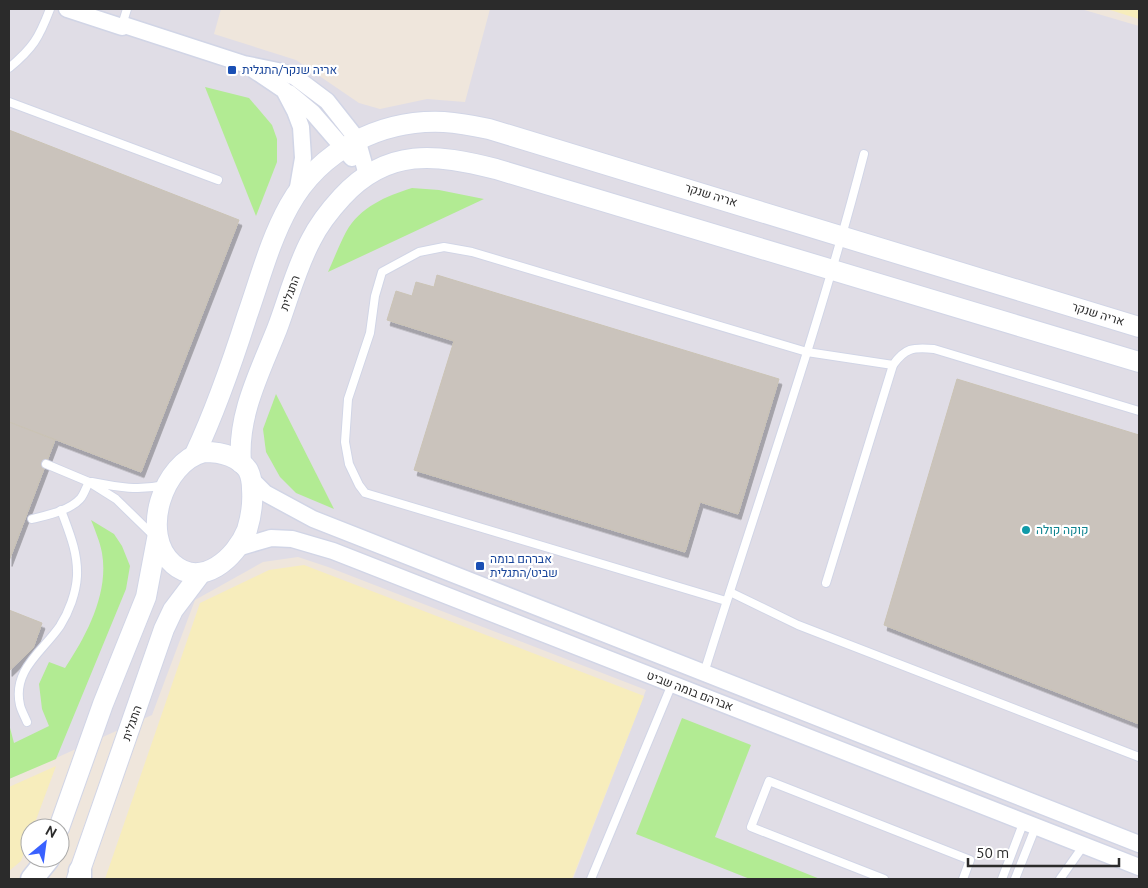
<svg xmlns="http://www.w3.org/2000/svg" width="1148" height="888" viewBox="0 0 1148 888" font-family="Ubuntu,Heebo,sans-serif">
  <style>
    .industrial { fill: #e0dde6 }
    .green { fill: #b2eb93 }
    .sand { fill: #f7edbc }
    .building { fill: #cac3bc; stroke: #cac3b5; filter: url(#shadow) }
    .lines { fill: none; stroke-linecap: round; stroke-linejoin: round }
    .service-casing { stroke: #d1d5e6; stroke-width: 10 }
    .minor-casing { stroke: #d1d5e6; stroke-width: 19 }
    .tertiary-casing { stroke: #d1d5e6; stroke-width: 22 }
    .secondary-casing { stroke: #d1d5e6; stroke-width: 25 }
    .service { stroke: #fff; stroke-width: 8 }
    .minor { stroke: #fff; stroke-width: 16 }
    .tertiary { stroke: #fff; stroke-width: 20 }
    .secondary { stroke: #fff; stroke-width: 22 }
    .transit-dot { fill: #1a4fb4; stroke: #fff; stroke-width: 2 }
    .culture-dot { fill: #0f9aa8; stroke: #fff; stroke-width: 2 }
    .labels { text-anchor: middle; stroke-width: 4.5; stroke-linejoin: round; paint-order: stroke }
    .transit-label { font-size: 12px; fill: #164399; stroke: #fff; text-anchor: start }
    .street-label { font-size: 12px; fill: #2b2b2b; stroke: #fff }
    .culture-label { font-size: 12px; fill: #0d838f; stroke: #fff; text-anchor: start }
  </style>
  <defs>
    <filter id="shadow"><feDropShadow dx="3" dy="5.5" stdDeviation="0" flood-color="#0004"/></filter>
  </defs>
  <rect width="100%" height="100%" fill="#efe6dc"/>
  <path class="industrial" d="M9 9H221L214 34 296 60 359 103 380 109 427 99 465 102 490 9H1081L1139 26V879H573L646 690 328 567 298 557 263 562 195 600 152 715 9 779Z"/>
  <g class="green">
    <path d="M205 87 249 98 272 125 277 139V162L256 216Z"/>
    <path d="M412 188 439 190 484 199 328 272C334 259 339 245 346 232 360 207 386 196 412 188Z"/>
    <path d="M276 394 334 509 296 493 280 477 266 452 263 429Z"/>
    <path d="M91 520 114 534 122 546 130 566 126 589 56 759 9 779V724L14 743 49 726 42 709 39 684 49 662 65 668C87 635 109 593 102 553 100 542 95 530 91 520Z"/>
    <path d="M682 718 751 745 715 837 820 879H750L636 834Z"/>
  </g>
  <g class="sand">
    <path d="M1107 9H1139V19Z"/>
    <path d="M304 565 644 696 572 879H105L200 603 269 570Z"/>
    <path d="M56 766 33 828H30V836L21 861 9 871V787Z"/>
  </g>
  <g class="building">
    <path d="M9 130 239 220 141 472 9 422Z"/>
    <path d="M437 275 779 379 738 514 700 502 685 552 414 470 454 341 387 320 396 291 412 296 416 282 434 287Z"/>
    <path d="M957 379 1139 435V724L884 625Z"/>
    <path d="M9 422 55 440 9 561Z"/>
    <path d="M9 610 42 623 33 648 9 671Z"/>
  </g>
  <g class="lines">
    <g class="service-casing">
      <g id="service">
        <path d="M122 25 127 9"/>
        <path d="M9 68C33 48 39 38 50 9"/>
        <path d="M9 102 218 180"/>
        <path d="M46 464 89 482 116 499 154 536"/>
        <path d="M92 482C118 487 138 491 165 485"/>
        <path d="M32 519C47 515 69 511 80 499 84 495 86 487 89 482"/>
        <path d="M826 583 893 365"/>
        <path d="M730 592 798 625 1139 757"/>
        <path d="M726 601 365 493 359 485 349 464 345 442 348 399 370 333 375 296 382 272 419 252 444 247 472 252 807 352 893 365C905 348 913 347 934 349L1139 411"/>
        <path d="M704 673C758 500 819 329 864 154"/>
        <path d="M27 722C25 717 21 710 20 705 12 670 43 651 60 626 69 612 76 593 77 576 78 552 69 532 61 510"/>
        <path d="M591 879 672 684"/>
        <path d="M884 879 751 827 769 781 970 860 963 879"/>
        <path d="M1002 879 1024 821"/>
        <path d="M1015 879 1036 826"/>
        <path d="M1060 879 1084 845"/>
      </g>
    </g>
    <g class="minor-casing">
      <g id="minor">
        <path d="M67 9 122 27 124 25 244 64 278 71 295 77 327 101 357 139 367 175"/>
        <path d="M254 70 284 90 295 111 301 127 303 158 297 193"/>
        <path d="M289 93 313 113 352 158"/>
        <path d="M251 479 265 493 313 519 1139 844"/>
        <path d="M237 548 271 538 292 539 333 551 1139 867"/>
      </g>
    </g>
    <g class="tertiary-casing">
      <g id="tertiary">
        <path d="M204 452C220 452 238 456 248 470 251 476 252 482 252 489 253 502 251 517 247 530 236 558 201 589 173 564 139 535 163 462 204 452Z"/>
        <path d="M195 454C216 409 232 363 247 316 260 279 270 240 289 206 320 150 381 119 444 122 460 123 475 126 489 129L1139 327"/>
        <path d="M241 463C237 415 260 372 277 329 288 300 296 268 311 240 319 224 330 210 342 197 388 147 436 154 496 169L1139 362"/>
        <path d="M59 828 103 704 146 597 157 539"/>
        <path d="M77 879 164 629 173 610 201 573"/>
      </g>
    </g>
    <g class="secondary-casing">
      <g id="secondary">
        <path d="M80 871V879"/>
        <path d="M32 879 48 859"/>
      </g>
    </g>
    <use href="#service" class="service"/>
    <use href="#minor" class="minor"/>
    <use href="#tertiary" class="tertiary"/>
    <use href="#secondary" class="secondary"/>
  </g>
  <g class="transit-dot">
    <rect x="227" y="65" width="10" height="10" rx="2.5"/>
    <rect x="475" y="561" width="10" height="10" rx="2.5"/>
  </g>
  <circle class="culture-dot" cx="1026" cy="530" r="5"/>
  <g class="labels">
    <g class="transit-label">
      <text x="242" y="74">אריה שנקר/התגלית</text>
      <text x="490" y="563">אברהם בומה<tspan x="490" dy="14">שביט/התגלית</tspan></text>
    </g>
    <g class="street-label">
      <text transform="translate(711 195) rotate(17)" y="4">אריה שנקר</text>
      <text transform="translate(290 293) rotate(-70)" y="4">התגלית</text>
      <text transform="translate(1098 314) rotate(17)" y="4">אריה שנקר</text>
      <text transform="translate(690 691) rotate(21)" y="4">אברהם בומה שביט</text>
      <text transform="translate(132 723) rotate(-71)" y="4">התגלית</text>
    </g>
    <g class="culture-label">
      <text x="1036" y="534">קוקה קולה</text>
    </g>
  </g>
  <rect width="1148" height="888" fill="none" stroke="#2b2b2b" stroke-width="20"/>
  <g transform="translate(45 843) rotate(29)"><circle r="24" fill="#ffffff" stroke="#aaaaaa"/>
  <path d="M0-4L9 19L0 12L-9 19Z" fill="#3961ff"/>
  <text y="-8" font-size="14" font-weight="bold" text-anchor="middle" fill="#2b2b2b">N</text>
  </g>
  <path d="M968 858v8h151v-8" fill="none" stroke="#2b2b2b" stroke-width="2.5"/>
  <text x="976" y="858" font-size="15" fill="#2b2b2b" stroke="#ffffff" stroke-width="4" paint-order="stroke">50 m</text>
</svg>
